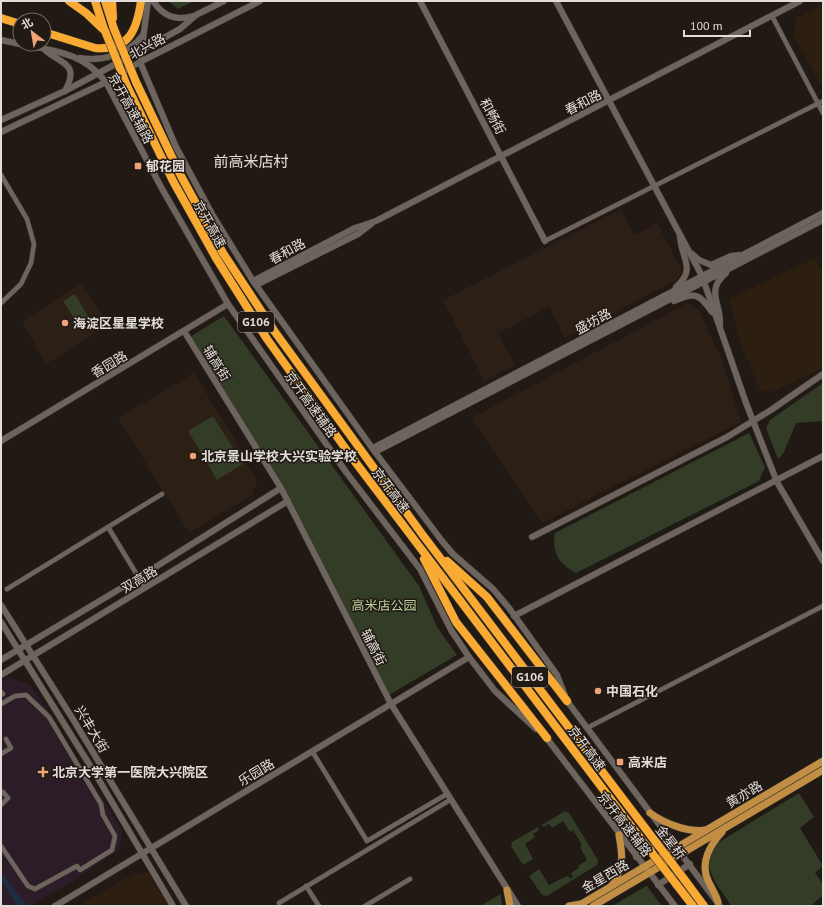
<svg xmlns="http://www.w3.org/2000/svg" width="824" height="907" viewBox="0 0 824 907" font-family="'PT Sans','Noto Sans SC',sans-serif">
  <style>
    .commercial { fill: #2c1f12 }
    .built { fill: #2c1f16 }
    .medical { fill: #2b1c28 }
    .green { fill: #323c26 }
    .water { fill: #1c2d43 }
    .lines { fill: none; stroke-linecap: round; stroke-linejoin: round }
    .street-casing { stroke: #3a3531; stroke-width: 5.5 }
    .secondary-casing { stroke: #3a3531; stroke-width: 7 }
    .primary-casing { stroke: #3a3531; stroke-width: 8 }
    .highway-casing { stroke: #3a3531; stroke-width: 9 }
    .street { stroke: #6e645e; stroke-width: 4.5 }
    .secondary { stroke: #6e645e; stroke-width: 6 }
    .primary { stroke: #c18e44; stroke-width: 7 }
    .highway { stroke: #f8aa32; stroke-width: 8 }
    .highway-bridge-casing { stroke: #3a3531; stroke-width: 9; stroke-linecap: butt }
    .highway-bridge { stroke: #f8aa32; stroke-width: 8 }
    .poi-dot { fill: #efa378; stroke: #211914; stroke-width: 1.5 }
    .labels { text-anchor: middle; stroke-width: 3; stroke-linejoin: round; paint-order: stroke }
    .shield { fill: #211914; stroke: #a8a29e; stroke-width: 1 }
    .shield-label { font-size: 12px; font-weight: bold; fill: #e2ddd9 }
    .street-label { font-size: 13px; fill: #e2ddd9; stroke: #211914 }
    .poi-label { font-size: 13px; font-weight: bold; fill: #e2ddd9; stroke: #211914; text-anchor: start }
    .park-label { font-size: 13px; fill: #b9d29c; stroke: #211914 }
    .quarter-label { font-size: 15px; fill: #e2ddd9; stroke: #211914 }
  </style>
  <rect width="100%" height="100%" fill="#211914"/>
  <g class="commercial">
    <path d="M823 5V89L794 37 796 18Z"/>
    <path d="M815 258 823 272V368L772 392 760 390 739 340 729 299Z"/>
    <path d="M148 872 169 906H78L133 874Z"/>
  </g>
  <g class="built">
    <path d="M621 209 634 235 657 223 682 271 677 280 565 338 549 307 498 333 515 365 484 381 443 300Z"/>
    <path d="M82 283 108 325 46 364 22 321Z"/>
    <path d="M688 303 698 309 721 357 741 422 542 523 471 418Z"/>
    <path d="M194 373 242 451 246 462 257 480 252 495 189 533 118 418Z"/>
  </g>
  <path class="medical" d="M8 677 29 684 41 700 122 831 120 849 89 871 31 906H1V682Z"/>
  <g class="green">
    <path d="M168 1H194L178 9Z"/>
    <path d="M75 294 89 318 78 325 63 301Z"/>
    <path d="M224 316 419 586 437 627 457 655 387 696 296 517 188 338Z"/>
    <path d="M823 383V421L796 423 783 454 778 459 766 428 770 420Z"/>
    <path d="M213 416 243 464 217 480 188 431Z"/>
    <path d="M749 433 765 467 759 481 576 573C558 563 552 553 555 533Z"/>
    <path d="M799 793 814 817 800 828 823 866 815 873 823 884V895L813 904V906H731C719 885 703 873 711 847Z"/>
    <path d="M565 811 569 813 598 860 597 865 547 896 542 895 529 876 539 869 549 885 567 876 572 879 573 877 571 873 579 868 578 866 587 860 580 847 582 845 573 830 570 832 563 821 552 828 549 824 543 827 542 825Z"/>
    <path d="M538 827 539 830 533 834 535 837 525 844 533 859 523 865 511 846 512 842Z"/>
    <path d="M647 886 662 906H612L646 886Z"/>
    <path d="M499 895H501L502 906H480Z"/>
  </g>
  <path class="water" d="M1 872 27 906H18L16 904 1 879Z"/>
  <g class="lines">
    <g class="street-casing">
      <g id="street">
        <path d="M772 16 823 113"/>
        <path d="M1 175 27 219 34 244 31 263 21 284 1 303"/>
        <path d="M545 241 823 101"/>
        <path d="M145 588 108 527 162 494"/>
        <path d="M7 589 108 527"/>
        <path d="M1 692 3 694"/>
        <path d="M1 704 15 696 26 695 49 717 101 804 103 815 115 836 112 850 80 870 77 866 35 889 28 886 1 846"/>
        <path d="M587 728 823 606"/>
        <path d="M312 751 367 841 447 794"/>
        <path d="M1 754 11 748 6 739"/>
        <path d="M1 805 8 798 3 792"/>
        <path d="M306 886 319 906"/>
        <path d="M279 903 450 800"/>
        <path d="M365 906 410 879"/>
      </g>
    </g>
    <g class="secondary-casing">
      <g id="secondary">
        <path d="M148 1 140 62 176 147 212 214 253 281 375 452 442 541 453 554 493 589 509 608 557 675 567 701 720 906"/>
        <path d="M153 1C164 17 176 21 194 16"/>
        <path d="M420 1 545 241"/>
        <path d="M556 1 702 276 746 403 777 482 823 561"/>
        <path d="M1 40 20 44"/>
        <path d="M21 44C56 51 83 53 106 82L161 187 228 304 346 472 420 569 451 630 469 657 495 691 536 729"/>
        <path d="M45 50C62 65 80 63 65 91"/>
        <path d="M80 58C102 62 129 54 142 36"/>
        <path d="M1 120 65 91 140 51 180 29 196 15 224 1"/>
        <path d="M1 132 106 82 140 62 260 1"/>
        <path d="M692 254 699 260 711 265 731 256 740 255"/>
        <path d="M253 281 355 228 376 221 800 1"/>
        <path d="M256 285 358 234 371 224"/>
        <path d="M676 287C697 269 681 258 680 236"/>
        <path d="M674 301C695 292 699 293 712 312"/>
        <path d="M720 324C721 303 705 291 726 273"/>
        <path d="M184 331 281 488 391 704 518 906"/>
        <path d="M1 441 228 304"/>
        <path d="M373 448 823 213"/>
        <path d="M375 452 823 220"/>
        <path d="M532 537 727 437 771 410 823 374"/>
        <path d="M1 605 71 716 186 906"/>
        <path d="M514 616 823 456"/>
        <path d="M1 622 99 780 173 906"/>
        <path d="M1 660 138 578 281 488"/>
        <path d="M1 675 288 501"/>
        <path d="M545 736 675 906"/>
        <path d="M636 857 669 837"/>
        <path d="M658 885 690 864"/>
        <path d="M55 906 469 657"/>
      </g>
    </g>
    <g class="primary-casing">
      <g id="primary">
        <path d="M650 813C664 823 688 833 705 830"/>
        <path d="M612 885C624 866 623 857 619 835"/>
        <path d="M507 890 510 906"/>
        <path d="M718 902C715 892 709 885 706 875 702 858 711 844 722 832"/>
        <path d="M569 906 581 904"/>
        <path d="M578 906 823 761"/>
        <path d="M593 906 823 770"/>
      </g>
    </g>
    <g class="highway-casing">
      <g id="highway">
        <path d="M69 1 86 13 105 31"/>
        <path d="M95 1 104 29"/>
        <path d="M105 1 114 29"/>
        <path d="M112 1 113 18"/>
        <path d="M1 18 20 24"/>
        <path d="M44 32 95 48C129 51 137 30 141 1"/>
        <path d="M136 82 181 176 223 253 275 332 422 534 639 820"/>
        <path d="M127 86 173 181 216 258 267 339 353 459 631 826"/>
        <path d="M424 559 456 622 547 738"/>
        <path d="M447 561 487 597 567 701"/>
        <path d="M684 879 704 906"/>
        <path d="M676 884 693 906"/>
      </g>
    </g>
    <use href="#street" class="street"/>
    <use href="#secondary" class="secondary"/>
    <use href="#primary" class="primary"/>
    <use href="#highway" class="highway"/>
    <g class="highway-bridge-casing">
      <g id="highway-bridge">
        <path d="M114 29 136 82"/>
        <path d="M105 31 127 86"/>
        <path d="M639 820 684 879"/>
        <path d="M631 826 676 884"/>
      </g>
    </g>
    <use href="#highway-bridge" class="highway-bridge"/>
  </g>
  <g class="poi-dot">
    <rect x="134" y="162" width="8" height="8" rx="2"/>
    <circle cx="65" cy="323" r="4"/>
    <circle cx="193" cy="456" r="4"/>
    <circle cx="598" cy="691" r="4"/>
    <rect x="616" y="758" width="8" height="8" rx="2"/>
    <path d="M41 766h4v4h4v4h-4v4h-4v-4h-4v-4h4z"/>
  </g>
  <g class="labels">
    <g class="shield">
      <rect x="238" y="312" width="36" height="20" rx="3"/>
      <rect x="512" y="667" width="36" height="20" rx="3"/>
    </g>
    <g class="shield-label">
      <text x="256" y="326">G106</text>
      <text x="530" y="681">G106</text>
    </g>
    <g class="street-label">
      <text transform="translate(147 46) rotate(-28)" y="5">北兴路</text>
      <text transform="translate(583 102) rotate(-27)" y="5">春和路</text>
      <text transform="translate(131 108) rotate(61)" y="5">京开高速辅路</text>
      <text transform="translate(493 116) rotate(62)" y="5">和畅街</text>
      <text transform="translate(210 224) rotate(61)" y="5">京开高速</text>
      <text transform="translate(287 251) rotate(-28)" y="5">春和路</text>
      <text transform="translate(593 321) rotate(-28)" y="5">盛坊路</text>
      <text transform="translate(217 363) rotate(58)" y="5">辅高街</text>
      <text transform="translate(109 364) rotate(-31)" y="5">香园路</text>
      <text transform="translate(311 404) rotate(54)" y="5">京开高速辅路</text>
      <text transform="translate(391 490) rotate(53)" y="5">京开高速</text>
      <text transform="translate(139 579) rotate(-31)" y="5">双高路</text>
      <text transform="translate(374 647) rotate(63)" y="5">辅高街</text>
      <text transform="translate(92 729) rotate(59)" y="5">兴丰大街</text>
      <text transform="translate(587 748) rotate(53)" y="5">京开高速</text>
      <text transform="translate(256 772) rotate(-31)" y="5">乐园路</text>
      <text transform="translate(744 794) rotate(-31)" y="5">黄亦路</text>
      <text transform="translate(625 824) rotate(52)" y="5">京开高速辅路</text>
      <text transform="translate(671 842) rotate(52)" y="5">金星桥</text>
      <text transform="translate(605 876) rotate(-30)" y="5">金星西路</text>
    </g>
    <g class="poi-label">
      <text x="146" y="171">郁花园</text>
      <text x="73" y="328">海淀区星星学校</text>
      <text x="201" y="461">北京景山学校大兴实验学校</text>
      <text x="606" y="696">中国石化</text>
      <text x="628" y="767">高米店</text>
      <text x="52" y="777">北京大学第一医院大兴院区</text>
    </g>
    <g class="park-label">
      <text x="384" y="610">高米店公园</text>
    </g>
    <g class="quarter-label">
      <text x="251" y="167">前高米店村</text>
    </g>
  </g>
  <rect width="824" height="907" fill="none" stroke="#e2ddd9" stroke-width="4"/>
  <g transform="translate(32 32) rotate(329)"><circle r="19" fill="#211914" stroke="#6e6763"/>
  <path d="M0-3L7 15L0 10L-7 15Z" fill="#efa378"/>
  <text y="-6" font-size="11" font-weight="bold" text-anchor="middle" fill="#e2ddd9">北</text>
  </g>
  <path d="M684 30v6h66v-6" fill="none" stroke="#e2ddd9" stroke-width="2"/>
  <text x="690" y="30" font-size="12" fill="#e2ddd9" stroke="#211914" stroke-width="3" paint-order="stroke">100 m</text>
</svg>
